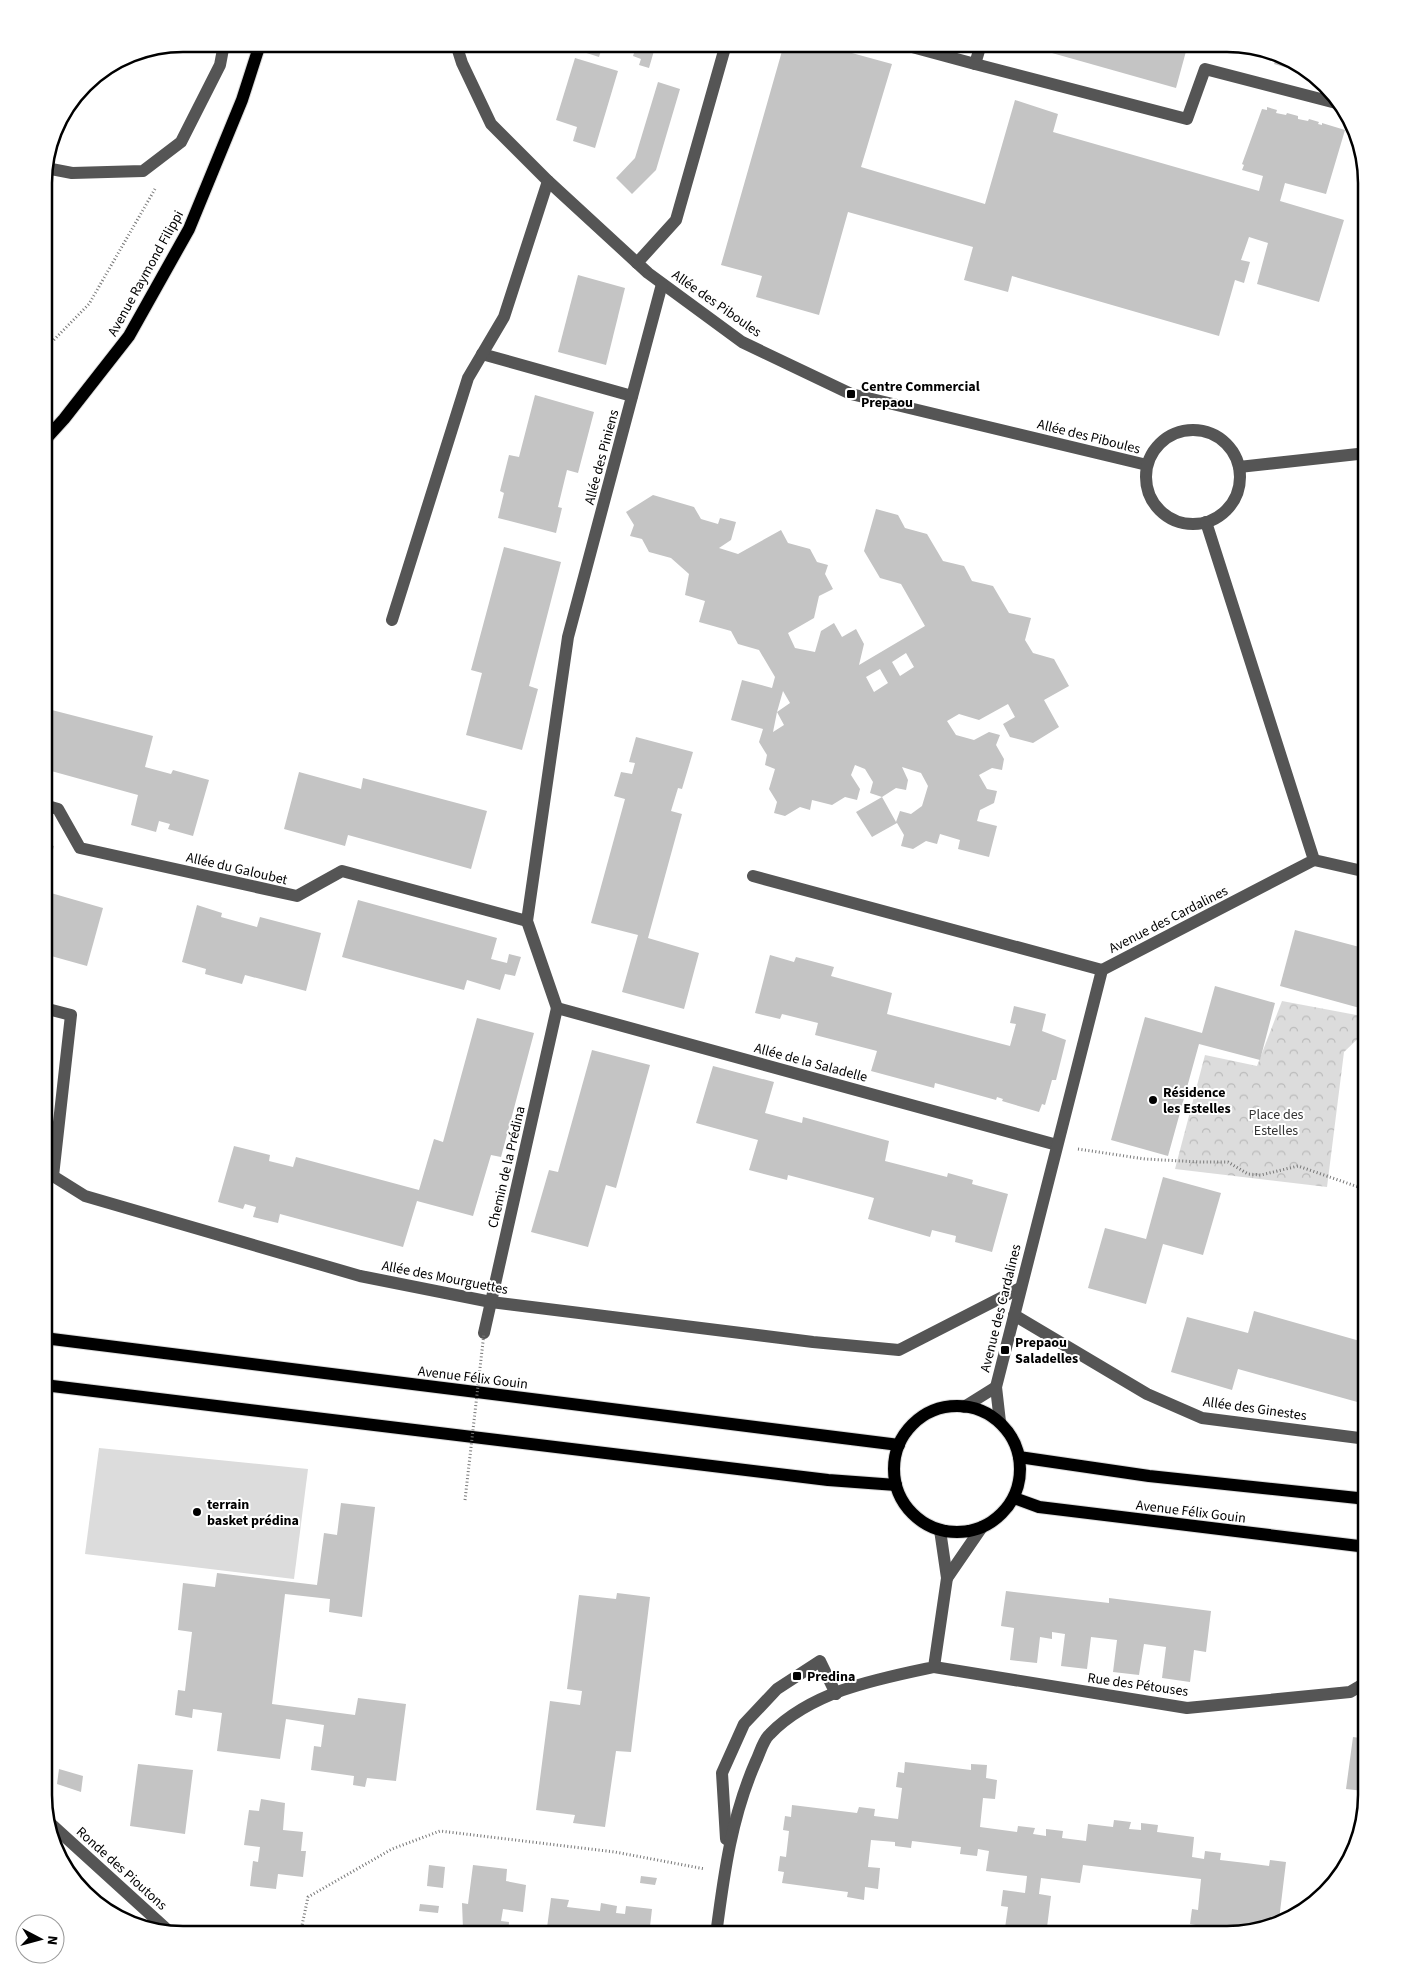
<svg xmlns="http://www.w3.org/2000/svg" width="1411" height="1979" viewBox="0 0 1411 1979" font-family="'Source Sans 3',sans-serif">
  <style>
    .park { fill: url(#park-crowns) }
    .pitch { fill: #dcdcdc }
    .building { fill: #c4c4c4; fill-rule: evenodd }
    .lines { fill: none; stroke-linecap: round; stroke-linejoin: round }
    .major-casing { stroke: #dbdbdb; stroke-width: 14 }
    .path { stroke: #777; stroke-width: 3; stroke-dasharray: 1 2.5; stroke-linecap: butt }
    .minor { stroke: #555; stroke-width: 12 }
    .major { stroke: #000; stroke-width: 12 }
    .path-bridge { stroke: #777; stroke-width: 3; stroke-dasharray: 1 2.5; stroke-linecap: butt }
    .poi-dot { fill: #000; stroke: #fff; stroke-width: 2 }
    .labels { text-anchor: middle; stroke-width: 4; stroke-linejoin: round; paint-order: stroke }
    .street-label { font-size: 14px; fill: #000; stroke: #fff }
    .poi-label { font-size: 14px; font-weight: bold; fill: #000; stroke: #fff; text-anchor: start }
    .park-label { font-size: 14px; fill: #333; stroke: #fff }
    .rim { fill: none; stroke: #000; stroke-width: 2.5 }
  </style>
  <defs>
    <pattern id="park-crowns" width="20" height="18" patternUnits="userSpaceOnUse" patternTransform="scale(1.25)"><rect width="20" height="18" fill="#dcdcdc"/><path d="M2 6a3 3 0 1 1 6 0M12 15a3 3 0 1 1 6 0" fill="none" stroke="#bbb"/></pattern>
  </defs>
  <rect width="100%" height="100%" fill="#fff"/>
  <path class="park" d="M1282,1001l85,16v13l-23,22 -17,135 -152,-18 30,-114 52,11z"/>
  <path class="pitch" d="M99,1448l209,21 -14,110 -209,-25z"/>
  <g class="building">
    <path d="M579,44h24l-4,13 -22,-7z"/>
    <path d="M637,44h19l-7,24 -10,-3 2,-6 -8,-3z"/>
    <path d="M662,44h28l-2,8z"/>
    <path d="M784,44h35l73,20 -31,103 124,37 30,-104 43,14 -5,18 206,59 4,-15 -21,-6 2,-5 -2,-1 20,-55 5,1v-3l10,3 -1,3 10,2 1,-2 11,3v3l10,2 1,-2 10,3 -1,2 4,1v-2l23,7 -19,64 -41,-11 -5,18 64,19 -25,82 -62,-18 11,-41 -19,-6 -8,23 9,2 -6,21 -9,-3 -16,56 -207,-60 -4,16 -44,-12 9,-33 -125,-35 -29,103 -63,-18 6,-21 -41,-11z"/>
    <path d="M1055,44h133l-12,44 -124,-35z"/>
    <path d="M1277,56l21,7 11,11 -35,-10z"/>
    <path d="M575,58l43,13 -23,77 -22,-7 4,-14 -21,-7z"/>
    <path d="M658,82l22,7 -24,81 -24,24 -16,-16 19,-20z"/>
    <path d="M578,275l47,13 -19,77 -48,-13z"/>
    <path d="M535,395l59,17 -16,61 -11,-3 -9,37 4,1 -6,25 -58,-15 6,-25 -4,-2 9,-36 10,2z"/>
    <path d="M653,495l41,12 7,12 17,5 2,-6 16,4 -5,18 -12,8 19,6 43,-24 7,13 22,6 7,13 11,3 -3,9 8,15 -14,7 -5,22 -26,15 7,15 20,4 6,-21 13,-8 8,14 14,-8 8,15 -5,21 66,-39 -24,-42 -21,-6 -16,-27 12,-42 22,6 7,13 22,6 16,27 21,5 8,15 21,5 16,27 22,5 -6,22 8,13 21,6 15,27 -25,14 15,27 -26,16 -23,-6 -7,-13 12,-7 -7,-13 -29,16 -20,-6 -12,7 9,14 18,5 15,-8 11,3 -4,10 8,14 -2,11 -10,-2 -13,7 8,14 10,2 -3,12 -14,7 -3,11 20,5 -8,31 -31,-8 2,-9 -20,-6 -3,10 -11,-3 -13,8 -12,-3 3,-11 -7,-12 -25,14 -16,-25 26,-15 14,25 4,-11 11,3 11,-8 6,-20 -7,-13 -19,-6 6,13 -2,10 -10,-2 -14,9 -12,-4 3,-11 -8,-13 -10,-4 -4,10 9,14 -3,11 -12,-3 -13,8 -20,-5 -2,10 -10,-3 -15,9 -11,-3 3,-11 -8,-13 6,-20 -10,-4 2,-10 -8,-13 4,-13 -32,-9 11,-40 30,8 3,-11 -16,-27 -21,-6 -7,-13 -32,-9 6,-21 -20,-6 4,-21 -18,-16 -22,-6 -7,-13 -12,-3 4,-11 -8,-13zM906,653l8,14 -14,9 -8,-14zM880,669l8,14 -14,9 -8,-15zM783,691l7,12 -13,9 7,13 -11,7 4,-20z"/>
    <path d="M504,547l57,15 -32,124 9,3 -16,61 -56,-15 16,-62 -11,-3z"/>
    <path d="M44,708l109,28 -8,31 26,7 2,-4 36,10 -16,56 -25,-7 2,-5 -11,-3 -3,11 -25,-7 7,-30 -94,-26z"/>
    <path d="M636,737l57,15 -11,37 -4,-1 -7,23 11,3 -34,124 51,15 -15,56 -62,-17 16,-57 -47,-12 34,-124 -11,-3 7,-24 11,2 3,-11 -6,-1z"/>
    <path d="M299,772l62,17 2,-11 124,33 -16,58 -123,-34 -3,11 -61,-17z"/>
    <path d="M44,843l10,3 -9,34h-1z"/>
    <path d="M44,891l59,17 -16,58 -43,-12z"/>
    <path d="M358,900l139,38 -6,21 16,4 2,-9 12,3 -6,19 -10,-2 -5,16 -33,-10 -3,10 -122,-33z"/>
    <path d="M197,905l25,8 -1,4 36,10 3,-10 61,16 -15,58 -61,-16 -3,9 -37,-10 1,-5 -24,-7z"/>
    <path d="M1295,930l72,19v61l-87,-24z"/>
    <path d="M770,955l24,7 2,-5 38,10 -3,9 61,17 -5,21 123,32 6,-22 -6,-1 4,-17 32,8 -4,17 24,9 -10,40h-4l-7,25 -3,-1 -3,8 -37,-11 1,-2 -6,-2 -1,3 -61,-17 -1,5 -63,-17 6,-20 -62,-16 3,-12 -36,-9 -2,5 -25,-6z"/>
    <path d="M1215,986l60,17 -15,57 -61,-16 -31,112 -57,-16 34,-123 57,16z"/>
    <path d="M477,1018l57,15 -33,124 -10,-2 -18,61 -56,-15 -14,46 -123,-33 -2,9 -25,-6 3,-10 -11,-3 -2,5 -25,-7 16,-56 36,9 -1,6 24,6 3,-10 123,33 15,-51 9,3z"/>
    <path d="M592,1050l58,15 -34,123 -10,-3 -18,62 -57,-15 18,-62 9,2z"/>
    <path d="M713,1066l61,16 -9,31 37,10 1,-6 86,24 -4,20 62,16 1,-4 25,7 -1,4 36,10 -16,58 -37,-10 1,-6 -24,-6 -2,7 -62,-18 6,-21 -86,-23 -1,5 -38,-10 9,-30 -62,-17z"/>
    <path d="M1367,1110v32l-8,-2z"/>
    <path d="M1163,1177l58,16 -18,62 -40,-11 -17,60 -58,-16 17,-60 41,11z"/>
    <path d="M1254,1311l113,32v38l-6,22 -123,-34 -6,21 -61,-18 16,-55 61,16z"/>
    <path d="M341,1503l34,4 -13,110 -33,-5 1,-13 -45,-5 -13,110 83,11 3,-17 48,6 -10,77 -29,-3 -2,9 -12,-2 1,-9 -43,-6 3,-24 7,1 3,-22 -38,-6 -6,40 -63,-8 5,-38 -29,-4 -1,9 -17,-3 3,-25 7,1 7,-59 -14,-2 5,-47 32,4 2,-14 100,12 7,-52 13,2z"/>
    <path d="M1006,1591l103,12v-5l102,13 -5,41 -12,-2 -4,32 -28,-4 4,-31 -22,-3 -5,31 -26,-3 4,-32 -26,-3 -4,32 -26,-3 4,-32 -13,-2v7l-12,-2 -3,26 -27,-3 4,-32 -13,-2z"/>
    <path d="M617,1593l33,4 -19,155 -15,-1 -11,76 -32,-4 2,-8 -39,-5 14,-109 30,4 2,-14 -15,-2 12,-94 37,4z"/>
    <path d="M1353,1737l14,2v57l-2,8h-2l1,-13 -18,-2z"/>
    <path d="M905,1762l66,8v-6l16,1 -1,13 11,2 -2,19 -12,-1 -3,29 37,5 1,-6 17,2 -2,6 13,2v-7l17,2 -1,7 24,3 2,-17 25,3 1,-7 17,2 -2,7 12,1v-7l17,2 -1,7 37,5 -2,20 12,2 1,-8 16,2 -1,7 26,3 23,3 1,-6 16,2 -7,58h4l-55,15h-34l2,-10 -6,-1 2,-15 6,1 3,-31 -118,-14 -3,18 -39,-5 -2,16 12,2 -5,39h-42l4,-28 -7,-1 2,-16 22,3 2,-17 -41,-5 3,-20 -11,-2 -1,7 -17,-2 1,-7 -49,-6 -1,7 -16,-2v-4l-24,-2 -3,27 12,1 -2,21 -13,-2 -1,13 -17,-3 1,-5 -66,-9 2,-11 -6,-1 2,-15 6,1 3,-26 -6,-1 2,-14 6,1 1,-12 65,8 2,-6 16,2 -1,7 24,3 4,-31 -6,-1 2,-15 6,1z"/>
    <path d="M138,1764l55,6 -8,64 -55,-8z"/>
    <path d="M59,1769l24,7 -2,16 -24,-8z"/>
    <path d="M261,1799l24,4 -2,27 20,2 -2,19h5l-3,26 -25,-3 -2,15 -26,-3 3,-25 5,1 2,-15 -16,-2 5,-35 10,1z"/>
    <path d="M429,1865l16,2 -2,21 -16,-2z"/>
    <path d="M473,1865l34,4 -1,12 20,4 -3,27 -20,-3 -2,12 8,1 -1,13h-36l1,-5 -10,-1 -1,-26 6,1z"/>
    <path d="M641,1876l16,2 -2,7 -15,-2z"/>
    <path d="M551,1898l18,2 -2,7 33,4 1,-8 16,3 -1,7 9,1 1,-8 26,3 -3,26h-103z"/>
    <path d="M420,1904l19,2 -1,7 -19,-2z"/>
  </g>
  <g class="lines">
    <g class="major-casing">
      <g id="major">
        <path d="M44,441l20,-22 65,-83 60,-107 53,-129 18,-56"/>
        <path d="M44,1338l855,107"/>
        <path d="M44,1385l784,95 68,5"/>
        <circle cx="957" cy="1469" r="63"/>
        <path d="M1019,1457l130,19 218,23"/>
        <path d="M1014,1498l25,9 328,40"/>
      </g>
    </g>
    <g class="path">
      <path d="M44,350l45,-46 66,-115"/>
      <path d="M1078,1149l67,10 55,3h28l20,12 13,1 37,-9 69,24"/>
      <path d="M300,1935l8,-38 84,-48 48,-18 175,21 90,17"/>
    </g>
    <g class="minor">
      <path d="M456,44l6,19 29,61 57,57 100,92 94,69 109,52 296,71"/>
      <path d="M901,44l74,20 6,-20"/>
      <path d="M975,64l212,55 18,-50 135,35"/>
      <path d="M46,168l26,5 71,-2 38,-29 39,-77 4,-21"/>
      <path d="M637,263l39,-43 50,-176"/>
      <path d="M482,354l150,42"/>
      <circle cx="1193" cy="477" r="47"/>
      <path d="M1239,467l128,-14"/>
      <path d="M392,620l76,-242 36,-61 44,-136"/>
      <path d="M44,805l14,4 22,39 217,48 45,-25 185,50"/>
      <path d="M1314,860l53,12"/>
      <path d="M753,876l349,94"/>
      <path d="M44,1008l27,7 -18,161 32,20 275,80 131,26 322,40 86,8 121,-62"/>
      <path d="M557,1008l-30,-87 41,-284 94,-353"/>
      <path d="M557,1008l500,137"/>
      <path d="M1014,1315l133,79 55,24 165,21"/>
      <path d="M484,1333l73,-325"/>
      <path d="M964,1407l32,-20"/>
      <path d="M1000,1422l-4,-35 106,-417 212,-110 -108,-338"/>
      <path d="M947,1578l35,-51"/>
      <path d="M934,1667l253,41 163,-16 17,-10"/>
      <path d="M51,1824l122,111"/>
      <path d="M726,1839l-4,-66 22,-49 33,-35 43,-28 16,33"/>
      <path d="M716,1935c8,-61 15,-117 40,-174 4,-8 7,-21 14,-27 42,-43 107,-55 164,-67l13,-89 -7,-48"/>
    </g>
    <use href="#major" class="major"/>
    <path class="path-bridge" d="M465,1500l19,-167"/>
  </g>
  <g class="poi-dot">
    <rect x="846" y="389" width="10" height="10" rx="2.5"/>
    <circle cx="1153" cy="1100" r="5"/>
    <rect x="1000" y="1345" width="10" height="10" rx="2.5"/>
    <circle cx="197" cy="1512" r="5"/>
    <rect x="792" y="1671" width="10" height="10" rx="2.5"/>
  </g>
  <g class="labels">
    <g class="street-label">
      <text transform="translate(145 273) rotate(-61)" y="5">Avenue Raymond Filippi</text>
      <text transform="translate(717 303) rotate(35)" y="5">Allée des Piboules</text>
      <text transform="translate(1089 436) rotate(14)" y="5">Allée des Piboules</text>
      <text transform="translate(601 457) rotate(-75)" y="5">Allée des Piniens</text>
      <text transform="translate(237 868) rotate(13)" y="5">Allée du Galoubet</text>
      <text transform="translate(1168 919) rotate(-27)" y="5">Avenue des Cardalines</text>
      <text transform="translate(811 1062) rotate(15)" y="5">Allée de la Saladelle</text>
      <text transform="translate(506 1167) rotate(-77)" y="5">Chemin de la Prédina</text>
      <text transform="translate(445 1277) rotate(11)" y="5">Allée des Mourguettes</text>
      <text transform="translate(1000 1308) rotate(-76)" y="5">Avenue des Cardalines</text>
      <text transform="translate(473 1377) rotate(7)" y="5">Avenue Félix Gouin</text>
      <text transform="translate(1255 1408) rotate(8)" y="5">Allée des Ginestes</text>
      <text transform="translate(1191 1511) rotate(7)" y="5">Avenue Félix Gouin</text>
      <text transform="translate(1138 1684) rotate(8)" y="5">Rue des Pétouses</text>
      <text transform="translate(122 1868) rotate(42)" y="5">Ronde des Pioutons</text>
    </g>
    <g class="poi-label">
      <text x="861" y="391">Centre Commercial<tspan x="861" dy="16">Prepaou</tspan></text>
      <text x="1163" y="1097">Résidence<tspan x="1163" dy="16">les Estelles</tspan></text>
      <text x="1015" y="1347">Prepaou<tspan x="1015" dy="16">Saladelles</tspan></text>
      <text x="207" y="1509">terrain<tspan x="207" dy="16">basket prédina</tspan></text>
      <text x="807" y="1681">Predina</text>
    </g>
    <g class="park-label">
      <text x="1276" y="1119">Place des<tspan x="1276" dy="16">Estelles</tspan></text>
    </g>
  </g>
  <path d="M0 0H1411V1979H0ZM183 52H1227A131 131 0 0 1 1358 183V1795A131 131 0 0 1 1227 1926H183A131 131 0 0 1 52 1795V183A131 131 0 0 1 183 52Z" fill="#fff" fill-rule="evenodd"/>
  <path class="rim" d="M183 52H1227A131 131 0 0 1 1358 183V1795A131 131 0 0 1 1227 1926H183A131 131 0 0 1 52 1795V183A131 131 0 0 1 183 52Z"/>
  <g transform="translate(40 1939) rotate(96)"><circle r="24" fill="#ffffff" stroke="#999999"/>
  <path d="M0-4L9 19L0 12L-9 19Z" fill="#000000"/>
  <text y="-8" font-size="14" font-weight="bold" text-anchor="middle" fill="#000000">N</text>
  </g>
</svg>
